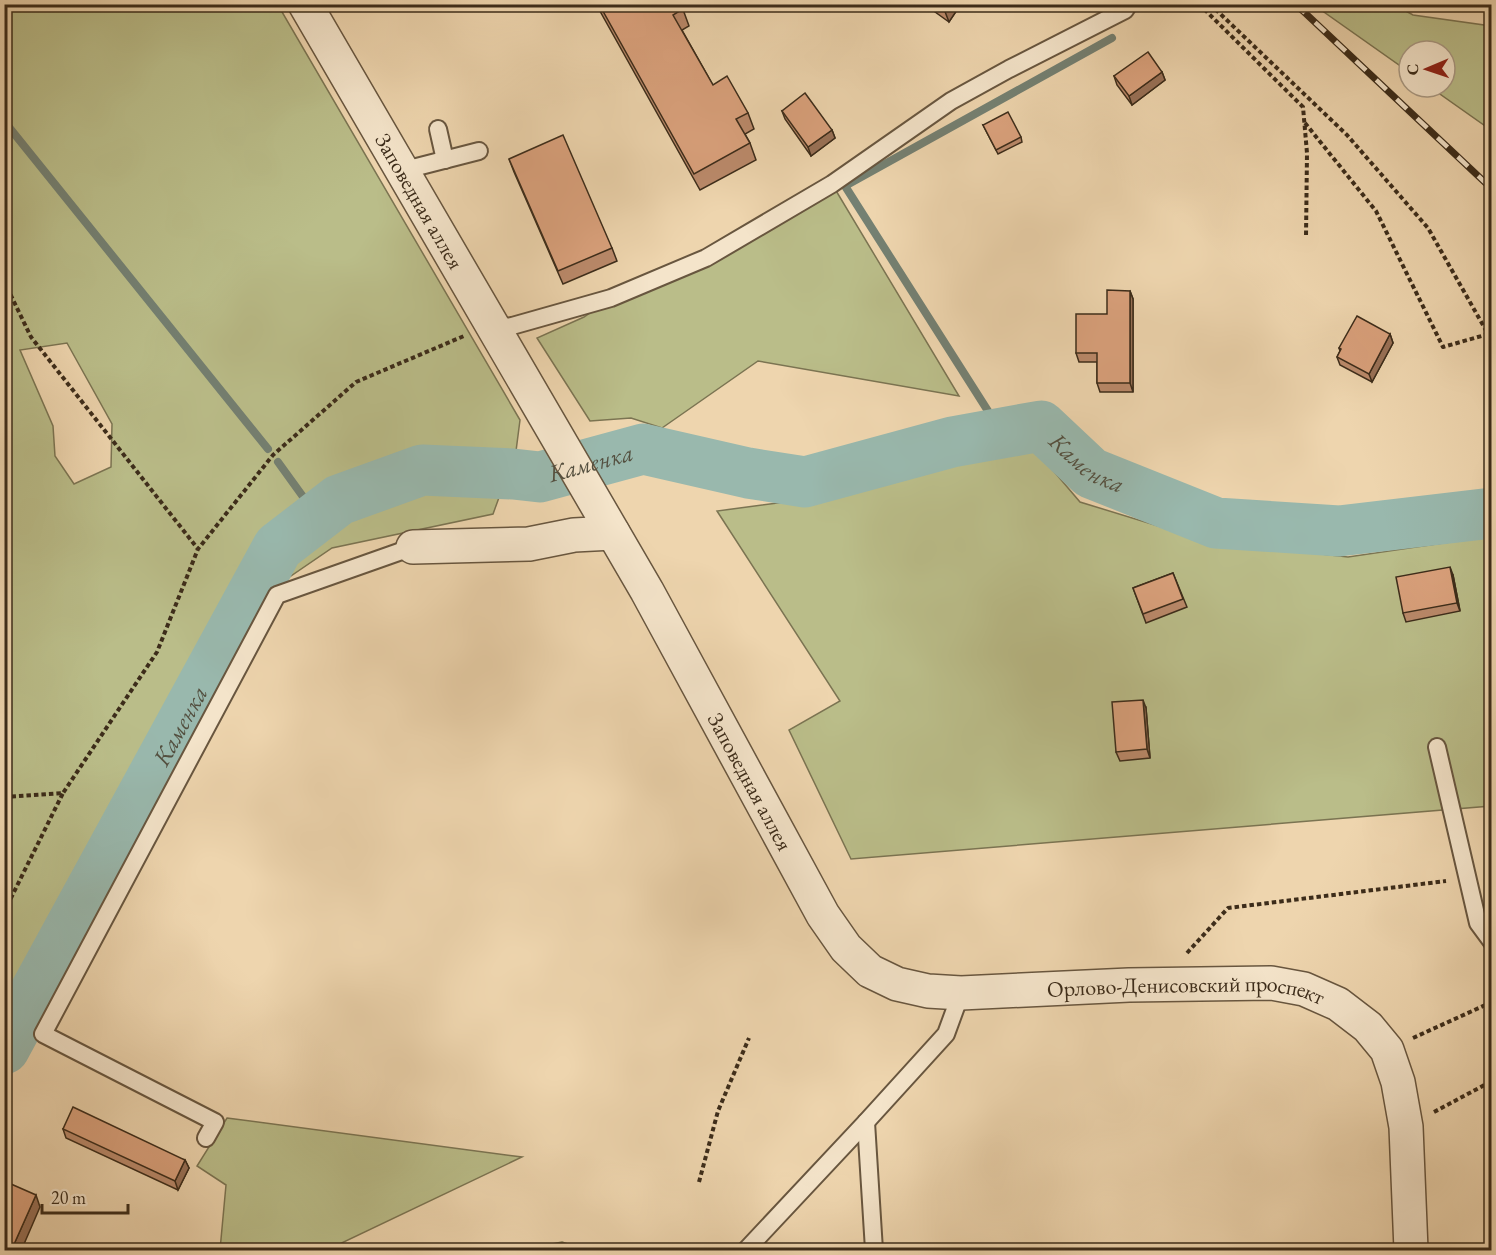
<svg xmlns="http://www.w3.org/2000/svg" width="1496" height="1255" viewBox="0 0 1496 1255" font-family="'EB Garamond',serif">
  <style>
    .green { fill: #babd89; stroke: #7b7452; stroke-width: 1.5; fill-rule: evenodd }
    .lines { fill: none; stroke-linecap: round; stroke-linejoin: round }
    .stream { stroke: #748072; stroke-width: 8 }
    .river { stroke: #99b8ad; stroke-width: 51 }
    .service-casing { stroke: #68563f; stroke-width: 20 }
    .minor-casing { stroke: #68563f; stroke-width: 36 }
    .tertiary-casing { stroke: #68563f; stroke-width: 36 }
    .path { stroke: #3c2c1a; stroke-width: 4; stroke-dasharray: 4.5 3; stroke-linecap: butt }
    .service { stroke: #f4e4ca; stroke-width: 16 }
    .minor { stroke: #f4e4ca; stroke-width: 33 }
    .tertiary { stroke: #f4e4ca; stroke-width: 33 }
    .rail-casing { stroke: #3c2c1a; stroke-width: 7 }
    .rail { stroke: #f4e4ca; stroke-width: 4.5; stroke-dasharray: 14; stroke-linecap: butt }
    .wall { fill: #bb8a6b; stroke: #3c2c1a; stroke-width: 1.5 }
    .shaded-wall { fill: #997157; stroke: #3c2c1a; stroke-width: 1.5 }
    .building { fill: #daa17c; stroke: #3c2c1a; stroke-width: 1.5 }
    .labels { text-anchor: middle; stroke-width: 4.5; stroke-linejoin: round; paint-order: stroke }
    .street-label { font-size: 22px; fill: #3c2c1a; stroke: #f4e4ca }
    .water-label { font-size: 24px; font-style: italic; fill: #534f3f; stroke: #f4e4ca }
  </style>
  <rect width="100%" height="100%" fill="#eed5ae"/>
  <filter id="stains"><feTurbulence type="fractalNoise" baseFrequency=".00333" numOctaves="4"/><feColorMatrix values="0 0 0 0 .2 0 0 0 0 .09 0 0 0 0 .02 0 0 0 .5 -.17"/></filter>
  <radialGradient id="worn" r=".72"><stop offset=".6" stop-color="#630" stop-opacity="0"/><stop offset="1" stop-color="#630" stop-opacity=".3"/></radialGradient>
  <g class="green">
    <path d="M5,5h273l242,415 -4,31 -23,63 -161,34 -60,41 -267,474zM67,343l45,81 -1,43 -37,17 -19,-28 -2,-30 -33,-76z"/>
    <path d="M1314,5h81l18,10 78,11v104l-61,-43h15v-36h-36v21z"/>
    <path d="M832,184l127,212 -201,-35 -96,67 -31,-10 -41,3 -53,-83 47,-21 27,-19z"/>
    <path d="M1034,448l46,54 127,39 141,16 143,-21v270l-640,53 -62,-129 51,-29 -123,-190 84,-11 160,-42z"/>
    <path d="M227,1118l295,39 -195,93h-107l6,-65 -29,-19z"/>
    <path d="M562,1242l22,8h-63z"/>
  </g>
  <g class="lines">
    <g class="stream">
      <path d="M4,121l264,328"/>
      <path d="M1002,433l-157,-247 267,-148"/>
      <path d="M278,462l39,54"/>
    </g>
    <path class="river" id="s1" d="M4,1049l274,-502 61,-47 83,-30 91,4 27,3 103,-28 105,24 57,9 147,-40 89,-16 50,47 125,50 123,8 153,-18"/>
    <g class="service-casing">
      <g id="service">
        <path d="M438,129l7,31"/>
        <path d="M401,171l78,-20"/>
        <path d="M494,328l18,-2 99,-28 95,-40 126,-74 119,-83 58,-32 116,-59 4,-6"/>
        <path d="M1437,747l41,176 14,19"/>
        <path d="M866,1122l8,128"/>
        <path d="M206,1138l9,-16 -172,-88 234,-439 136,-48"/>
        <path d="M746,1250l120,-128 80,-88 15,-41"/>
      </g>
    </g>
    <g class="minor-casing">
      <path id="minor" d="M413,547l116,-3 45,-9 39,-2"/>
    </g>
    <g class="tertiary-casing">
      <g id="tertiary">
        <path id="s2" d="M305,4l342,587 176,324 23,33 24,23 27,13 31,7 33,2 168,-8 142,-2 33,6 34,15 30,23 19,23 11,32 8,45 5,123"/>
      </g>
    </g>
    <g class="path">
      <path d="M1199,4l104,103 4,46 -1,84"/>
      <path d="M1210,4l137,131 81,93 64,113"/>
      <path d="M1305,123l71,88 67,136 49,-14"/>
      <path d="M4,281l27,56 167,212"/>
      <path d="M4,797l59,-4 94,-141 41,-103 75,-94 83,-73 108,-46"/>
      <path d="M4,912l59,-119"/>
      <path d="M1187,953l41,-45 218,-27"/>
      <path d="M1413,1038l79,-36"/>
      <path d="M1434,1112l58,-31"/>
      <path d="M699,1182l19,-71 31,-73"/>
    </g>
    <use href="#service" class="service"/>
    <use href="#minor" class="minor"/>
    <use href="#tertiary" class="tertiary"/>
    <g class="rail-casing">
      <path id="rail" d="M1294,4l9,7 189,178"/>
    </g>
    <use href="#rail" class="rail"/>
  </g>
  <g class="wall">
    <path d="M596,4h85l8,22 -7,4 31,55 35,28 6,16 -9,5 5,9 6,17 -56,30z"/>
    <path d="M924,4h37l-12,18z"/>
    <path d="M1162,72l3,8 -33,25 -15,-20 -3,-9z"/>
    <path d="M782,111l50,19 3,8 -24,18 -26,-37z"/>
    <path d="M983,125l38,12 1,5 -24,12z"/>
    <path d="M509,159l103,89 5,13 -54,23 -49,-112z"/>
    <path d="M1130,291l3,8v93h-33l-3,-9v-21h-18l-3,-9 31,-39z"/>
    <path d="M1390,334l3,9 -21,39 -32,-17 -3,-8 3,-6 -1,-3z"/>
    <path d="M1173,573l14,34 -41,16 -13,-35z"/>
    <path d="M1453,575l7,36 -54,11 -3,-9z"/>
    <path d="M1146,708l4,50 -30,3 -4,-9z"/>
    <path d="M63,1129l122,31 4,8 -11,22 -112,-52z"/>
  </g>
  <g class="shaded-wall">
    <path d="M947,4h14l-12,18 -5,-13z"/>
    <path d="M1162,72l3,8 -33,25 -3,-9z"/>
    <path d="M832,130l3,8 -24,18 -3,-9z"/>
    <path d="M1130,291l3,8v93l-3,-9z"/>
    <path d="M1390,334l3,9 -21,39 -3,-8z"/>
    <path d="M1450,567l3,8 7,36 -3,-8z"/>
    <path d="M1143,700l3,8 4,50 -3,-9z"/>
    <path d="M185,1160l4,8 -11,22 -3,-9z"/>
    <path d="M36,1195l4,12 -19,44h-10z"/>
  </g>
  <g class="building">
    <path d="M599,4h82l2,5 -10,6 40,70 14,-9 21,37 -12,6 14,24 -56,31z"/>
    <path d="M938,4h9l-3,5z"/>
    <path d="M1148,52l14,20 -33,24 -15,-20z"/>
    <path d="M805,93l27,37 -24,17 -26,-36z"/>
    <path d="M1008,112l13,25 -25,13 -13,-25z"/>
    <path d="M563,135l49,113 -54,23 -49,-112z"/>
    <path d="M1107,290l23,1v92h-33v-30h-21v-39h31z"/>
    <path d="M1357,316l33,18 -21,40 -32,-17 4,-8 -2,-1z"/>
    <path d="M1450,567l7,36 -54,10 -7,-36z"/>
    <path d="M1173,573l10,26 -40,15 -10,-26z"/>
    <path d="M1143,700l4,49 -31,3 -4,-50z"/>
    <path d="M73,1107l112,53 -10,21 -112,-52z"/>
    <path d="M11,1184l25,11 -25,56h-7v-52z"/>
  </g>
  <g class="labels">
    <g class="street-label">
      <text dy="8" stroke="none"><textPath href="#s2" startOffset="228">Заповедная аллея</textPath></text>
      <text dy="8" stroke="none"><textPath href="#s2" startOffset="896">Заповедная аллея</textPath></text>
      <text dy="8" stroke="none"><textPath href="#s2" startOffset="1442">Орлово-Денисовский проспект</textPath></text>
    </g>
    <g class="water-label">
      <text dy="8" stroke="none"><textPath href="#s1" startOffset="1430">Каменка</textPath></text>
      <text dy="8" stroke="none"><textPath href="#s1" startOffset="908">Каменка</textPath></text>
      <text dy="8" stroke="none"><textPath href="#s1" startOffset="368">Каменка</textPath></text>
    </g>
  </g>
  <rect width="1496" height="1255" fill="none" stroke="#eed5ae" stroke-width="24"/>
  <rect x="6" y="6" width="1484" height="1243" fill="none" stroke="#3c2c1a" stroke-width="3"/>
  <rect x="12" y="12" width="1472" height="1231" fill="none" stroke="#3c2c1a" stroke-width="1.5"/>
  <g transform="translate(1427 69) rotate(268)"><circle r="28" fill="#f4e4ca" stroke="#aa9a84" stroke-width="1.5"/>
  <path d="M0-4.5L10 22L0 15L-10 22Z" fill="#8f2418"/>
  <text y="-9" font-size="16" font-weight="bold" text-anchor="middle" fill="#3c2c1a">С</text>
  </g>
  <path d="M42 1204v9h86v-9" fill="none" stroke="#3c2c1a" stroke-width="3"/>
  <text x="51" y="1204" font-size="18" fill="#3c2c1a" stroke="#f4e4ca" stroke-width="4.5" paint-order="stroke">20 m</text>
  <rect width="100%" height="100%" filter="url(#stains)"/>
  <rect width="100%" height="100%" fill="url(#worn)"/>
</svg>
